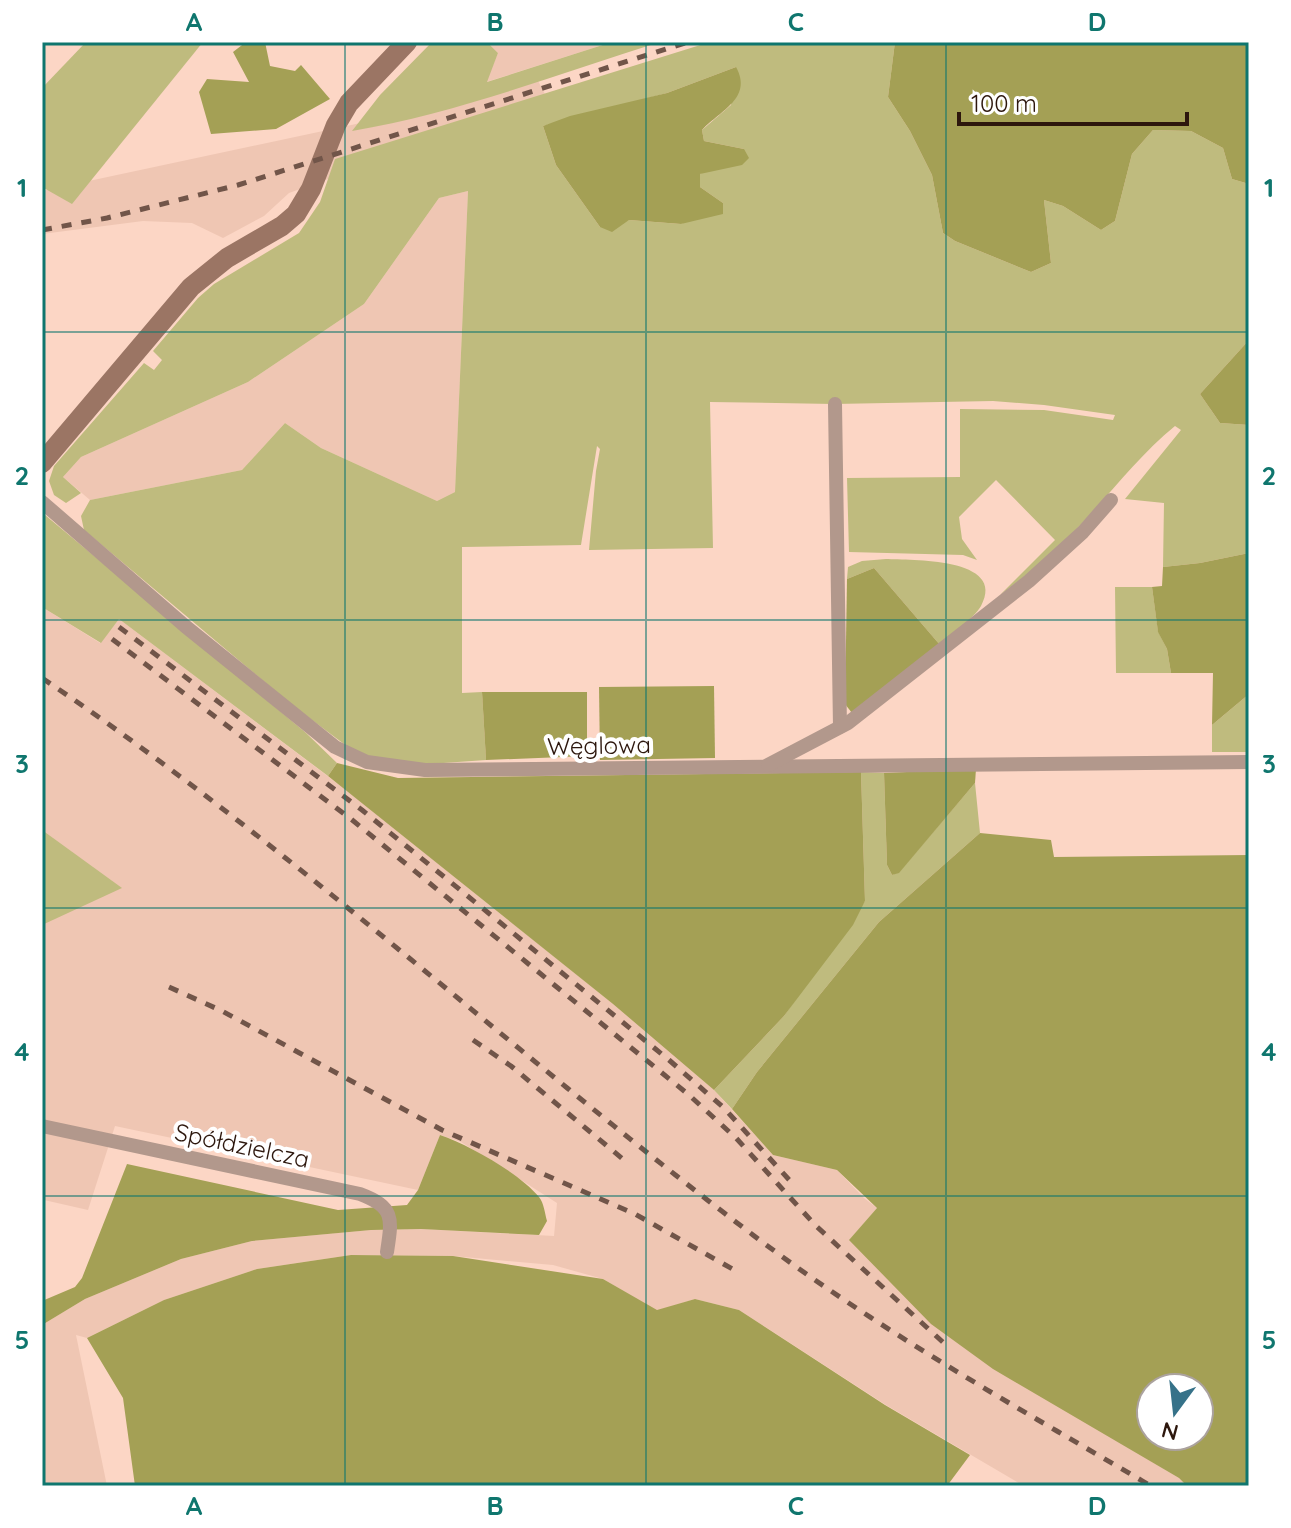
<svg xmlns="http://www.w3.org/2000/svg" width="1291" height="1528" viewBox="0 0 1291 1528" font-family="Quicksand,sans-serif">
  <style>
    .built { fill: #efc6b3 }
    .green { fill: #bfbb7e; fill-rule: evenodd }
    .forest { fill: #a4a055; fill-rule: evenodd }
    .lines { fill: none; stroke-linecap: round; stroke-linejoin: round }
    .street { stroke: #b2988c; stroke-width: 14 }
    .secondary { stroke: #9b7564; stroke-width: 20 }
    .rail { stroke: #715549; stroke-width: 5; stroke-dasharray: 10 10; stroke-linecap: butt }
    .grid { fill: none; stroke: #0f766e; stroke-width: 2; stroke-opacity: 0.55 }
    .labels { text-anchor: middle; stroke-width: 8; stroke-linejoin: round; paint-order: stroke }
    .street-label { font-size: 24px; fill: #2d170d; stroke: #fff }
    .neatline { fill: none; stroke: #0f766e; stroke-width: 3 }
    .grid-label { font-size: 26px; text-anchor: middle; font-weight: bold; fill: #0f766e }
  </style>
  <rect width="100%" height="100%" fill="#fcd6c5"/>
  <g class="built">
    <path d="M487,42h125l-126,40 12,-29z"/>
    <path d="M535,75l13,25 -259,93 -25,23 -41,22 -31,-15 -49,-2 -101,13v-43l370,-79z"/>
    <path d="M468,191l-13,301 -18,9 -116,-53 -36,-25 -43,47 -152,30 -27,-23 18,-20 167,-75 116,-78 75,-106z"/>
    <path d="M42,607l58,36 19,-24 227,171 267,214 101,86 59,65 64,15 27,28 13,10 -27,31 146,125 76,50 107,64 8,8h-163l-138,-81 -147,-95 -44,-11 -38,12 -54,-32 -50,-14 -100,-9 -102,-1 -94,14 -93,31 -77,38 -11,-3 31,151h-65v-161l43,-26 96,-40 71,-18 119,-11 50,-1 133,7 3,-33 -96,-61 -21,-7 -22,55 -303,-64 -27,84 -44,-10 -2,10z"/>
  </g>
  <g class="green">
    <path d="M86,42h117l-131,162 -30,-17v-99z"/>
    <path d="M432,42h55l11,11 -11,29 125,-40h48c-102,32 -202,71 -308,89l28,-36z"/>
    <path d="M710,42h185l-7,55 22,34 22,44 11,58 12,8 76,31 20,-9 -7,-63 19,6 38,24 14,-9 17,-67 21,-24 38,1 32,17 9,31 17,5v156l-49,54 20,29 29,2v128l-49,10 -37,4 1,-64 -39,-4 56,-69 -6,-4c-39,32 -68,72 -103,108 -22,23 -46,42 -72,61l55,-55 -59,-60 -37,37 3,22 15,21 -14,-5 -114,-3 -2,-74 113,-1v-68l84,1 69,10 2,-5 -71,-10 -51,-4 -159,3 -124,-2 3,146 -124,2 7,-79 4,-22 -3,-3 -16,99 -119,2v146l20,-1 4,68 -57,4 -46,-3 -31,-11 -60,-45 -208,-175 -3,-14 9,-16 152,-30 43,-47 36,25 116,53 18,-9 13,-301 -29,7 -75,106 -116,78 -167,75 -18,20 18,16 -15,10 -12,-8 -5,-14 5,-15 90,-103 10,7 8,-10 -9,-9 45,-53 16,-14 85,-51 21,-31 15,-43zM736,67l-5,38 -29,25 2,11 40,8 -44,25v13l23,16 -42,21 -52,-4 -29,7 -44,-62 -13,-39 124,-33z"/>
    <path d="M45,515l260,217 32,31 -9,13 -209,-157 -18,24 -59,-36v-89z"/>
    <path d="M886,559c23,1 122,-2 95,47 -7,12 -30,29 -41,39l-66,-77 -27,11 1,-12 14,-6z"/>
    <path d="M1115,587h37l6,44 9,18 4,24h-55z"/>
    <path d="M1249,694v58h-37v-27z"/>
    <path d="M861,772l23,1 3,92 5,10 7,-3 76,-89 5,50 -101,89 -122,150 -25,37 -18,-19 70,-74 81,-115z"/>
    <path d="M42,830l80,58 -80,37z"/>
  </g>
  <g class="forest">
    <path d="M246,42h19l5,24 25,5 6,-6 29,34 -54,30 -65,5 -12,-42 8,-13 42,3 -16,-30z"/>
    <path d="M895,42h354v142l-17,-5 -9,-31 -32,-17 -38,-1 -21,24 -17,67 -14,9 -38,-24 -19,-6 7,63 -20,9 -76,-31 -12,-8 -11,-58 -22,-44 -22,-34z"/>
    <path d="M736,67c17,31 -15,43 -34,63l2,11 40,8 5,9 -7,7 -42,9v13l23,16v11l-42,10 -52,-4 -17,12 -12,-5 -44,-62 -13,-39 27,-10 97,-23z"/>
    <path d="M1249,340v85l-29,-2 -20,-29z"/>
    <path d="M1249,553v141l-37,31 1,-52h-42l-4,-24 -9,-17 -6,-45 10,-1 1,-19 37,-4z"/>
    <path d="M874,568l66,77 -88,68 -7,-9 2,-125z"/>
    <path d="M714,686l1,72 -115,2 -1,-73z"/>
    <path d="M482,692h105v64l-101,4z"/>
    <path d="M337,763l61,15 463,-6 4,129 -12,24 -69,91 -70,74 -101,-86 -285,-228z"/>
    <path d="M976,769l-1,14 -76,90 -7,2 -5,-10 -3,-92z"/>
    <path d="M980,833l71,7 3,17 195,-2v631h-62l-8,-8 -186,-109 -62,-45 -82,-84 28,-32 -40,-38 -64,-15 -41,-46 25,-37 122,-150zM1151,1388h48v48h-48z"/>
    <path d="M440,1135c29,10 79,38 99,62 5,6 6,17 8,24l-8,14 -118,-6 -50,1 -119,11 -71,18 -96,40 -43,26v-24l33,-14 7,-9 45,-114 211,46 69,-5 11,-15z"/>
    <path d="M351,1255l102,1 150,23 54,31 38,-11 44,11 146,95 85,50 -23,31h-812l-12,-88 -36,-60 77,-38 93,-31z"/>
  </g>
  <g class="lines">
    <g class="street">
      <path d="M835,404l5,323"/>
      <path d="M42,502l143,124 150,121 32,15 58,8 824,-8"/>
      <path d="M768,765l80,-42 181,-142 54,-49 28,-32"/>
      <path d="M42,1126l318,68c35,13 32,25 27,58"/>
    </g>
    <path class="secondary" d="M42,463l149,-176 36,-29 55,-32 14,-12 15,-25 25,-64 13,-22 58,-61"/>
    <g class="rail">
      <path d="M42,230l65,-12 131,-33 450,-143"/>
      <path d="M119,627l243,183 307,250 55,48 68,75"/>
      <path d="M112,639l239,180 338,276 47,43 80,88 130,119"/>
      <path d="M42,678c254,171 478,382 723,566 122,91 255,165 386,242"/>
      <path d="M169,987l53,24 220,119 193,84 101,57"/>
      <path d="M473,1040l38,26 113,94"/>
    </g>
  </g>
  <path class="grid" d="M345,42v1444M646,42v1444M946,42v1444M42,332h1207M42,620h1207M42,908h1207M42,1196h1207"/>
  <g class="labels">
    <g class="street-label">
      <text transform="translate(599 746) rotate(-1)" y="8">Węglowa</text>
      <text transform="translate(242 1146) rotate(12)" y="8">Spółdzielcza</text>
    </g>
  </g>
  <rect width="1291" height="1528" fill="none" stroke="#ffffff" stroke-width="88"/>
  <g transform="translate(1175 1412) rotate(195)"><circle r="38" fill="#ffffff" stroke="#aba29e" stroke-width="2"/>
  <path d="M0-6L14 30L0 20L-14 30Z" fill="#367289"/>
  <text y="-12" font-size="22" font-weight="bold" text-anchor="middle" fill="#2d170d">N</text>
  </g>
  <path d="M959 112v12h228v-12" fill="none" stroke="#2d170d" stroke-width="4"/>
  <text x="971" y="112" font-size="24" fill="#2d170d" stroke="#ffffff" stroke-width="6" paint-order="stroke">100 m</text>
  <rect x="44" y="44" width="1203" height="1440" class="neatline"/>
  <g class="grid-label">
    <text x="194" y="31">A</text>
    <text x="495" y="31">B</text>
    <text x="796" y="31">C</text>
    <text x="1097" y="31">D</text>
    <text x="22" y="197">1</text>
    <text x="1269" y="197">1</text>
    <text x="22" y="485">2</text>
    <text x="1269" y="485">2</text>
    <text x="22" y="773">3</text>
    <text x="1269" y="773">3</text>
    <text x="22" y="1061">4</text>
    <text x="1269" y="1061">4</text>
    <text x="22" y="1349">5</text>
    <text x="1269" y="1349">5</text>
    <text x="194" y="1515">A</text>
    <text x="495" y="1515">B</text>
    <text x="796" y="1515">C</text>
    <text x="1097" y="1515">D</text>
  </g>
</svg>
